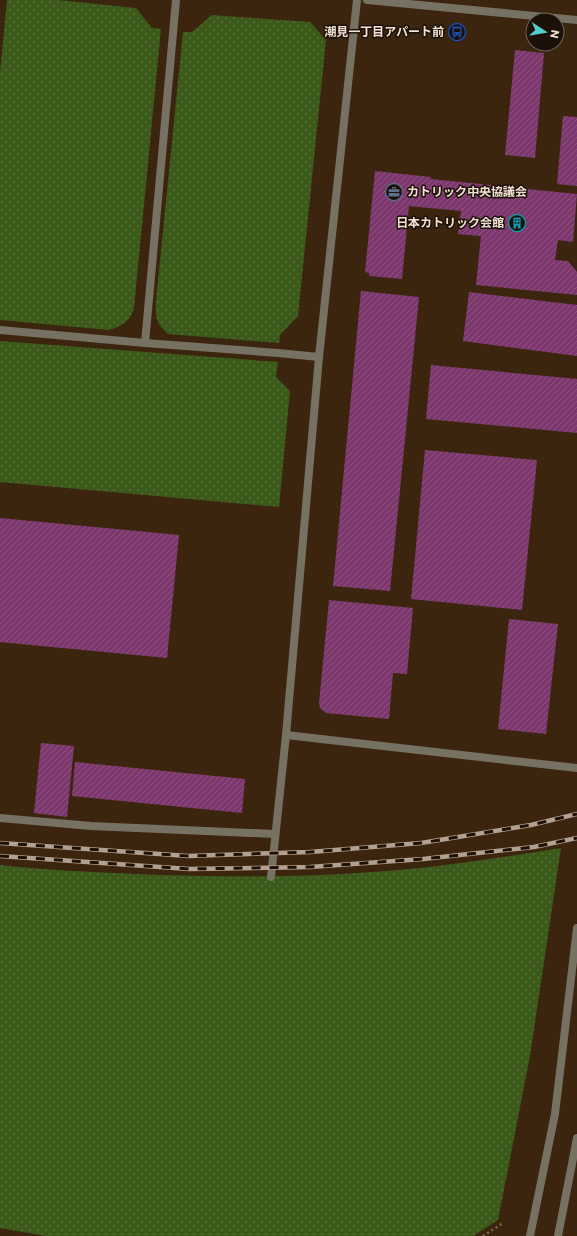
<svg xmlns="http://www.w3.org/2000/svg" width="577" height="1236" viewBox="0 0 577 1236" font-family="Commissioner,'Noto Sans JP',sans-serif">
  <style>
    .grass { fill: url(#grass-dots) }
    .building { fill: url(#building-hatch) }
    .lines { fill: none; stroke-linecap: round; stroke-linejoin: round }
    .path { stroke: #7e6955; stroke-width: 2.5; stroke-dasharray: 2 3; stroke-linecap: butt }
    .service { stroke: #767162; stroke-width: 8 }
    .minor { stroke: #767162; stroke-width: 8 }
    .tertiary { stroke: #767162; stroke-width: 8 }
    .rail-casing { stroke: #b3a08f; stroke-width: 4.5 }
    .rail { stroke: #1c1108; stroke-width: 3; stroke-dasharray: 9; stroke-linecap: butt }
    .labels { text-anchor: middle; stroke-width: 3; stroke-linejoin: round; paint-order: stroke }
    .poi-label { font-size: 12px; font-weight: bold; fill: #f1e1d3; stroke: #1c1108; text-anchor: end }
  </style>
  <defs>
    <pattern id="grass-dots" width="8" height="8" patternUnits="userSpaceOnUse"><rect width="8" height="8" fill="#3b5a19"/><path d="M2 2h.1M6 6h.1" fill="none" stroke="#58713a" stroke-width="1.8" stroke-linecap="round"/></pattern>
    <pattern id="building-hatch" width="6" height="6" patternUnits="userSpaceOnUse"><rect width="6" height="6" fill="#7c386d"/><path d="M-1 1l2-2M0 6l6-6M5 7l2-2" fill="none" stroke="#8f5481"/></pattern>
  </defs>
  <rect width="100%" height="100%" fill="#3c250e"/>
  <g class="grass">
    <path d="M7,0h51l78,8 16,20 9,1 -27,279c-4,14 -12,18 -25,22l-109,-10v-247z"/>
    <path d="M212,15l98,7 16,18 -28,276 -18,19 -1,8 -111,-9c-12,-11 -13,-17 -12,-33l27,-269h9z"/>
    <path d="M0,341l278,21 -2,15 14,14 -11,116 -279,-25z"/>
    <path d="M561,848l-31,208 -32,164 -25,16h-427l-46,-8v-363c45,5 90,7 136,9 79,3 158,4 236,-2 64,-4 127,-14 189,-24z"/>
  </g>
  <g class="building">
    <path d="M515,50l29,3 -9,105 -30,-3z"/>
    <path d="M563,116l14,1v69l-20,-2z"/>
    <path d="M375,171l56,6v2l146,15 -4,48 -15,-2 -3,20 13,1 9,11v23l-101,-10 5,-49 -23,-2 3,-23 -52,-5 -7,73 -33,-3v-3l-4,-1z"/>
    <path d="M361,291l58,6 -29,294 -57,-5z"/>
    <path d="M469,292l108,13v51l-114,-15z"/>
    <path d="M431,365l146,14v54l-151,-14z"/>
    <path d="M425,450l112,10 -15,150 -111,-11z"/>
    <path d="M0,518l179,17 -12,123 -167,-16z"/>
    <path d="M329,600l84,8 -6,66 -14,-1 -4,46 -63,-6 -6,-5 -1,-5z"/>
    <path d="M509,619l49,5 -12,110 -48,-5z"/>
    <path d="M41,743l33,3 -7,71 -33,-4z"/>
    <path d="M75,762l170,17 -3,34 -170,-17z"/>
  </g>
  <g class="lines">
    <path class="path" d="M483,1236l20,-13"/>
    <g class="service">
      <path d="M0,330l145,13 133,10 41,4"/>
      <path d="M145,343l31,-343"/>
    </g>
    <g class="minor">
      <path d="M0,818l91,8 184,8"/>
      <path d="M271,877l15,-142"/>
    </g>
    <g class="tertiary">
      <path d="M357,0l-38,357 -33,378 291,33"/>
      <path d="M367,0l210,20"/>
      <path d="M530,1236l25,-122 22,-186"/>
      <path d="M558,1236l19,-98"/>
    </g>
    <g class="rail-casing">
      <g id="rail">
        <path d="M0,843l188,13 122,-4 111,-9 110,-18 46,-11"/>
        <path d="M0,856l189,13 121,-2 113,-8 111,-12 43,-9"/>
      </g>
    </g>
    <use href="#rail" class="rail"/>
  </g>
  <defs>
    <g id="bus-ring" transform="scale(0.9)"><circle r="9.5" fill="#1c1108" stroke="#1a4fb4" stroke-width="1.5"/><path d="M-5-6H5V4H4V6H2V4H-2V6H-4V4H-5ZM-3.5-4V0h7V-4ZM-3.5 1.2v1.5H-2V1.2ZM2 1.2v1.5H3.5V1.2Z" fill="#1a4fb4"/></g>
    <g id="office-ring" transform="scale(0.9)"><circle r="9.5" fill="#1c1108" stroke="#5c6f8a" stroke-width="1.5"/><path d="M-6-3h4V-5.5h4V-3h4V5H-6ZM-1-4.5V-3h2v-1.5ZM-6 0V1H6V0Z" fill="#5c6f8a"/></g>
    <g id="building-ring" transform="scale(0.9)"><circle r="9.5" fill="#1c1108" stroke="#0f9aa8" stroke-width="1.5"/><path d="M-4-6H4V6H1V3H-1V6H-4ZM-2.5-4.3h1.7v1.8h-1.7ZM.8-4.3h1.7v1.8H.8ZM-2.5-1h1.7V.8h-1.7ZM.8-1h1.7V.8H.8Z" fill="#0f9aa8"/></g>
  </defs>
  <g fill-rule="evenodd">
    <use href="#bus-ring" x="457" y="32"/>
    <use href="#office-ring" x="394" y="192"/>
    <use href="#building-ring" x="517" y="223"/>
  </g>
  <g class="labels">
    <g class="poi-label">
      <text x="444" y="36">潮見一丁目アパート前</text>
      <text x="407" y="196" text-anchor="start">カトリック中央協議会</text>
      <text x="504" y="227">日本カトリック会館</text>
    </g>
  </g>
  <g transform="translate(545 32) rotate(102)"><circle r="19" fill="#1c1108" stroke="#716459"/>
  <path d="M0-3L7 15L0 10L-7 15Z" fill="#52cdcc"/>
  <text y="-6" font-size="11" font-weight="bold" text-anchor="middle" fill="#f1e1d3">N</text>
  </g>
</svg>
